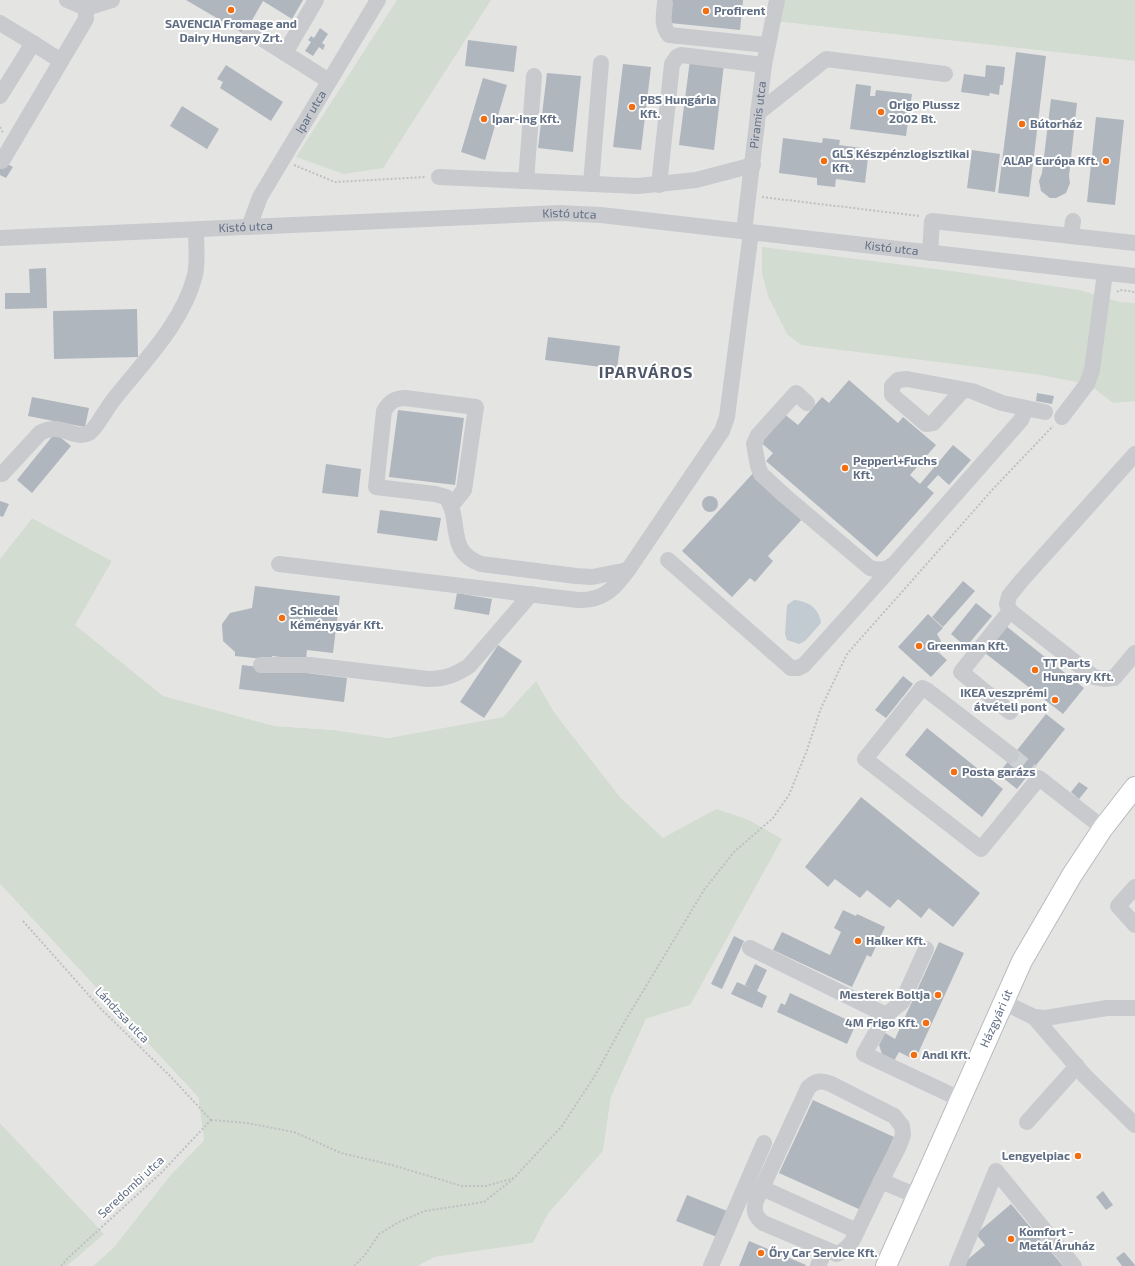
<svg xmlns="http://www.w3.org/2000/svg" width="1135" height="1266" viewBox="0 0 1135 1266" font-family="'Exo 2',sans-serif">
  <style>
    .built { fill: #e4e5e3 }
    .green { fill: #d3dcd0 }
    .water { fill: #c2cbd1 }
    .building { fill: #b0b6bd }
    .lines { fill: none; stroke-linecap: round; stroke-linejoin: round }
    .minor-tunnel { stroke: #cfd2d4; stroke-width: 16; stroke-dasharray: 16 8; stroke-linecap: butt }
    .major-casing { stroke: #b8bbbf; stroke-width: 22 }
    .path { stroke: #bec0c2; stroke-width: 2; stroke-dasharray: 2 2; stroke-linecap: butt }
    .minor { stroke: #c8cace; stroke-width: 16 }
    .major { stroke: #fff; stroke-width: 20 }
    .poi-dot { fill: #f36e11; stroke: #fff; stroke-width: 1.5 }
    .labels { text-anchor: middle; stroke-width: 4; stroke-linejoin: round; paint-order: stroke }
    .poi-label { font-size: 12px; font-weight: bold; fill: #606e84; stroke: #fff; text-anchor: start }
    .street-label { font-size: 12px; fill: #606e84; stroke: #fff }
    .district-label { font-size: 16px; font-weight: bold; letter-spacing: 1px; fill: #4f5868; stroke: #fff }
  </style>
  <rect width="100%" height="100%" fill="#f4f4ef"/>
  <g class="built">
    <path d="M0,0h778l-5,21 362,40v1205h-717l17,-9 98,-14 15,-29 55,-63 8,-54 35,-78 44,-14 26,-196 -53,30 -43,-42 -66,-85 -18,-30 -33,35 -115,21 -54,-8 -59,-4 -112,-29 -89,-72 38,-64 -80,-43 -32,41z"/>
    <path d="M0,884l198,213 6,43 -35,37 -55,70 -21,19h-26l36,-32 -103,-111z"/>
  </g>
  <g class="green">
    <path d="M397,0h94l-108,168 -39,6 -48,-17z"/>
    <path d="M778,0h357v61l-362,-40z"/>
    <path d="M762,247l197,25 120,18 41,12 15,1v98l-22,2 -18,-14 -13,-6 -47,-9 -234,-29 -14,-11 -19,-38 -6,-23z"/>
    <path d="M32,518l80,43 -37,64 88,71 112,30 59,4 54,8 115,-21 33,-36 18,31 66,85 43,41 53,-29 33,11 33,19 -92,166 -44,14 -35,78 -8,54 -55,63 -15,29 -98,14 -17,9h-325l21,-19 55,-70 35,-37 -6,-43 -198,-213v-325z"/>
    <path d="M0,1123l104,111 -37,32h-67z"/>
  </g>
  <path class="water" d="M794,600c14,1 25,8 27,23l-16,18 -6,3 -12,-4 -2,-6 2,-29z"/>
  <g class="building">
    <path d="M186,0h117l-11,19 -29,-18 -19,33z"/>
    <path d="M672,0h71l-3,30 -70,-7z"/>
    <path d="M320,28l8,6 -6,9 3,2 -2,5 -4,-3 -6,9 -8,-5 6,-9 -3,-2 3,-4 3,2z"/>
    <path d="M468,40l49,6 -3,26 -49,-6z"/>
    <path d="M1016,52l30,4 -17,141 -31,-4z"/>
    <path d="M690,60l34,4 -10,86 -35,-5z"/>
    <path d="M623,64l28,3 -10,83 -28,-3z"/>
    <path d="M226,65l57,37 -12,19 -51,-33 3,-6 -6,-3z"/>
    <path d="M986,65l19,2 -2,18h-3l-1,10 -9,-2 -1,3 -28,-4 3,-18 21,3z"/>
    <path d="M547,73l34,3 -8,76 -35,-4z"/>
    <path d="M483,78l24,7 -22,75 -24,-8z"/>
    <path d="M856,84l15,2 -1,10h5l1,-6 36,4 -6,42 -56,-7z"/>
    <path d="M1051,99l26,4 -8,73 1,7 -4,10 -10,5h-6l-9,-7 -2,-10 3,-8z"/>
    <path d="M182,106l37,23 -12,20 -37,-23z"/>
    <path d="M1096,117l28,3 -9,85 -28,-3z"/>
    <path d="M783,138l39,5 1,-5 17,2 -1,5 30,4 -4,34 -29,-4 -1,8 -18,-2v-7l-38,-5z"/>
    <path d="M972,150l28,4 -5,38 -28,-4z"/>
    <path d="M0,160l13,7 -7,11 -6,-3z"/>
    <path d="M46,268l1,40 -42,1v-16h25l-1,-24z"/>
    <path d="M137,309l1,48 -84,2 -1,-48z"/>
    <path d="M548,337l72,9 -3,23 -72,-9z"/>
    <path d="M849,380l49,43 5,-6 33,28 -26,30 10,9 33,-39 18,15 -22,25 -11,-10 -11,12 7,6 -57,64 -111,-96 7,-8 -14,-12 24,-28 15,12 24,-28 7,6z"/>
    <path d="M1037,393l17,3 -2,8 -16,-3z"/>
    <path d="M32,397l57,11 -4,19 -57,-11z"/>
    <path d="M398,410l66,8 -9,67 -66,-8z"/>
    <path d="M55,433l16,13 -39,47 -15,-13z"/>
    <path d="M326,464l35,5 -3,28 -36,-4z"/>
    <path d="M755,471l50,45 -37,40 5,5 -18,21 -5,-4 -18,19 -50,-46z"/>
    <circle cx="710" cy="504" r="8"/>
    <path d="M0,501l9,3 -6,13 -3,-1z"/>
    <path d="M380,510l61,8 -4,23 -60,-8z"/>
    <path d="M963,581l12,10 -32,36 -11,-10z"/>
    <path d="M255,586l85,10 -7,57 -26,-3 -1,10 -34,-4v4l-37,-4v-4l-12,-11 -1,-17 8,-11 22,-5z"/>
    <path d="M457,593l35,6 -3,16 -35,-6z"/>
    <path d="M976,603l16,13 -26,31 -15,-13z"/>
    <path d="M928,614l15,14 -6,6 4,7 -3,11 9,8 -16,17 -33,-30z"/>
    <path d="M1006,626l78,62 -21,26 -78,-61z"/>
    <path d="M498,645l24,16 -38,57 -24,-16z"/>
    <path d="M242,665l105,13 -3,24 -105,-13z"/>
    <path d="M903,676l10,8 -27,34 -11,-8z"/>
    <path d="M1046,714l19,15 -48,60 -19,-15z"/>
    <path d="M927,728l76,61 -21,28 -77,-62z"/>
    <path d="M1079,782l9,6 -9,11 -8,-7z"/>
    <path d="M861,797l119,96 -27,34 -24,-19 -8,10 -23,-19 -8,9 -23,-18 -7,8 -25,-19 -7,8 -23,-20z"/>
    <path d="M843,910l13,6 1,-2 28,13 -14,30 -4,-2 -15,32 -79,-37 9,-18 48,23 11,-23 -7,-4z"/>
    <path d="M734,936l10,5 -22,48 -11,-5z"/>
    <path d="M939,942l25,11 -49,107 -16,-8 -5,9 -12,-7 -3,-9 6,-12 10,6z"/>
    <path d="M755,964l12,6 -10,21 10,5 -5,12 -31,-14 6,-12 14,6 -6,-3z"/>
    <path d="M790,993l66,31 -9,20 -70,-32 4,-9 4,2z"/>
    <path d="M813,1100l81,37 -33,73 -82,-37z"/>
    <path d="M1103,1191l10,14 -7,5 -10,-13z"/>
    <path d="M687,1195l40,16 -10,26 -41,-16z"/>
    <path d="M1011,1204l52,62h-103l25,-21 -9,-11z"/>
    <path d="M749,1241l57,24 -1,1h-66z"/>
    <path d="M1124,1252l11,13 -1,1h-12l-6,-8z"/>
  </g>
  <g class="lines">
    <path class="minor-tunnel" d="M1011,755l21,17"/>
    <g class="major-casing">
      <g id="major">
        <path id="s4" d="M886,1266l136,-305 50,-86 31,-47 32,-41"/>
      </g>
    </g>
    <g class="path">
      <path d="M0,127l3,6"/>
      <path d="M294,165l41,17 91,-5"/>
      <path d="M762,197l157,19"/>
      <path d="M1117,292l3,-2 15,2"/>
      <path d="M23,921l79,89 68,66 41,44"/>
      <path d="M211,1120l36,3 47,9 47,21 51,12 70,21h24l28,-8 48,-52 32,-49 31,-56 79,-131 30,-38 39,-34 16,-23 18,-45 14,-42 26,-54 146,-165 60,-63"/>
      <path d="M61,1266l8,-9 92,-84 50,-53"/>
      <path d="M354,1266l11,-11 14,-21 20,-12 26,-11 59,-9 29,-23"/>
    </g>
    <g class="minor">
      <path d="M67,0l19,8 26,-8"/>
      <path d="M665,3c-1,11 -4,22 4,32l98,10"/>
      <path d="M0,23l33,20"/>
      <path d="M250,31l79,50"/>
      <path d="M285,53l31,-53"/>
      <path d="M0,96l33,-53 28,18"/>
      <path d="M758,113l68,-54 119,15"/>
      <path d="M2,161l84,-142v-11"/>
      <path d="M439,177l199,9 58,-6 57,-15"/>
      <path d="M526,181l8,-105"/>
      <path d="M591,184l10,-121"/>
      <path d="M659,185l13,-121 5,-7 4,-2 83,10"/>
      <path id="s1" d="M249,227l11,-30 118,-197"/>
      <path id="s2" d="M744,231l20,-166 13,-65"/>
      <path d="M1071,236l64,7"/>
      <path id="s3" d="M0,238l559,-25 42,2 534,61"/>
      <path d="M930,253l2,-32 139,15 2,-15"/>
      <path d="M963,390l-30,33 -7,1 -34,-29v-9l6,-6 9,-1 65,12 30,12 43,9"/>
      <path d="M807,403l-11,-10 -38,42 -4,9 4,22 3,8 24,22 85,72c11,3 17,2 25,-5l126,-143 5,-11"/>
      <path d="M1062,417l25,-33 5,-14 13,-97"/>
      <path d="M1135,454l-113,126 -13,16 -2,8 3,7 84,66 10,2 10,-1 21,-25"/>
      <path d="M2,474l38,-41c21,-12 34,8 49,0 8,-5 18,-26 25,-34 30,-38 69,-76 81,-124 3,-14 1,-31 1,-45"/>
      <path d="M452,505l12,-15 12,-83 -71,-9c-11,1 -15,3 -21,13l-8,76 59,7 11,3c17,25 -1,54 35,67l95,12 16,1 36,-7"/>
      <path d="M668,560l123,108h7l6,-3 89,-99"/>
      <path d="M279,564l299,36c25,1 36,-11 50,-30l94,-139 5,-14 24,-185"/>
      <path d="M261,665h49l118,14c17,0 27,-4 41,-13l62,-72"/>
      <path d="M1010,712l-49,-40 49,-61"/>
      <path d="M1011,755l-83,-64 -6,-3 -57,71 116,90 58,-71 64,50"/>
      <path d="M1135,887l-17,19 17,19"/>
      <path d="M750,948l136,67"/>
      <path d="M926,949l-24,53 -16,13 -22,39 96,45"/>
      <path d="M1003,1002l31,15 11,1 62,-10h28"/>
      <path d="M1034,1017l51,59 50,49"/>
      <path d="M1027,1122l50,-56"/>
      <path d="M762,1188l95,43 24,-50 36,15"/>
      <path d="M857,1231c-5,12 -9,18 -20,23l-74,-31c-8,-7 -10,-12 -7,-22l52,-113c8,-8 13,-8 23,-4l63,32 8,10 1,9 -4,11 -18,35"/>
      <path d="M711,1266l53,-123"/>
      <path d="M818,1266l7,-16"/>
      <path d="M957,1266l39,-95 78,95"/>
    </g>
    <use href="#major" class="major"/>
  </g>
  <g class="poi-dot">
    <circle cx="231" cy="10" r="4"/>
    <circle cx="706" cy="11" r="4"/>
    <circle cx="632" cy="107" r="4"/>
    <circle cx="881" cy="112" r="4"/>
    <circle cx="484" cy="119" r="4"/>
    <circle cx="1022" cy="124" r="4"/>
    <circle cx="824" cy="161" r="4"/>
    <circle cx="1106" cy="161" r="4"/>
    <circle cx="845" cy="468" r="4"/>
    <circle cx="282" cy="618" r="4"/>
    <circle cx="919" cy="646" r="4"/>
    <circle cx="1035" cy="670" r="4"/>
    <circle cx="1055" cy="700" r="4"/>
    <circle cx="954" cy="772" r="4"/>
    <circle cx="858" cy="941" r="4"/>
    <circle cx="938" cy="995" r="4"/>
    <circle cx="926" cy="1023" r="4"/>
    <circle cx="914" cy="1055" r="4"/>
    <circle cx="1078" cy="1156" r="4"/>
    <circle cx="1011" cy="1239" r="4"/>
    <circle cx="761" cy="1253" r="4"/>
  </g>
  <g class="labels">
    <g class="poi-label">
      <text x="714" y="15">Profirent</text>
      <text x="231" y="28" text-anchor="middle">SAVENCIA Fromage and<tspan x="231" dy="14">Dairy Hungary Zrt.</tspan></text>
      <text x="640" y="104">PBS Hungária<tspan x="640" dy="14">Kft.</tspan></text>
      <text x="889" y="109">Origo Plussz<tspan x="889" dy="14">2002 Bt.</tspan></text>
      <text x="492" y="123">Ipar-ing Kft.</text>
      <text x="1030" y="128">Bútorház</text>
      <text x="832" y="158">GLS Készpénzlogisztikai<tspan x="832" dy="14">Kft.</tspan></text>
      <text x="1098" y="165" text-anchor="end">ALAP Európa Kft.</text>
      <text x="853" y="465">Pepperl+Fuchs<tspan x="853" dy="14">Kft.</tspan></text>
      <text x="290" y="615">Schiedel<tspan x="290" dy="14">Kéménygyár Kft.</tspan></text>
      <text x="927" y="650">Greenman Kft.</text>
      <text x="1043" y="667">TT Parts<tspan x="1043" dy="14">Hungary Kft.</tspan></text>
      <text x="1047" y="697" text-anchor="end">IKEA veszprémi<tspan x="1047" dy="14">átvételi pont</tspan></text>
      <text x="962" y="776">Posta garázs</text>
      <text x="866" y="945">Halker Kft.</text>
      <text x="930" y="999" text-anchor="end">Mesterek Boltja</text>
      <text x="918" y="1027" text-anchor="end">4M Frigo Kft.</text>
      <text x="922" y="1059">Andl Kft.</text>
      <text x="1070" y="1160" text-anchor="end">Lengyelpiac</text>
      <text x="1019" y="1236">Komfort -<tspan x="1019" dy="14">Metál Áruház</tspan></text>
      <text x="769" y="1257">Őry Car Service Kft.</text>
    </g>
    <g class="street-label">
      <text dy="4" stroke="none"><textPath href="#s1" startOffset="131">Ipar utca</textPath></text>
      <text dy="4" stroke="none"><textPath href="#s2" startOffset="117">Piramis utca</textPath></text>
      <text dy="4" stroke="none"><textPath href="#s3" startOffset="570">Kistó utca</textPath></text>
      <text dy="4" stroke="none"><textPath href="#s3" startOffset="246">Kistó utca</textPath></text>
      <text dy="4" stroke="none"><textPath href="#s3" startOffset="894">Kistó utca</textPath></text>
      <text transform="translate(122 1015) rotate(46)" y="4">Lándzsa utca</text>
      <text dy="4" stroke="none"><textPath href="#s4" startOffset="271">Házgyári út</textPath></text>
      <text transform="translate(131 1187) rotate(-43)" y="4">Seredombi utca</text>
    </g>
    <g class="district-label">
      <text x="646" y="378">IPARVÁROS</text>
    </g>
  </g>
</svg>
